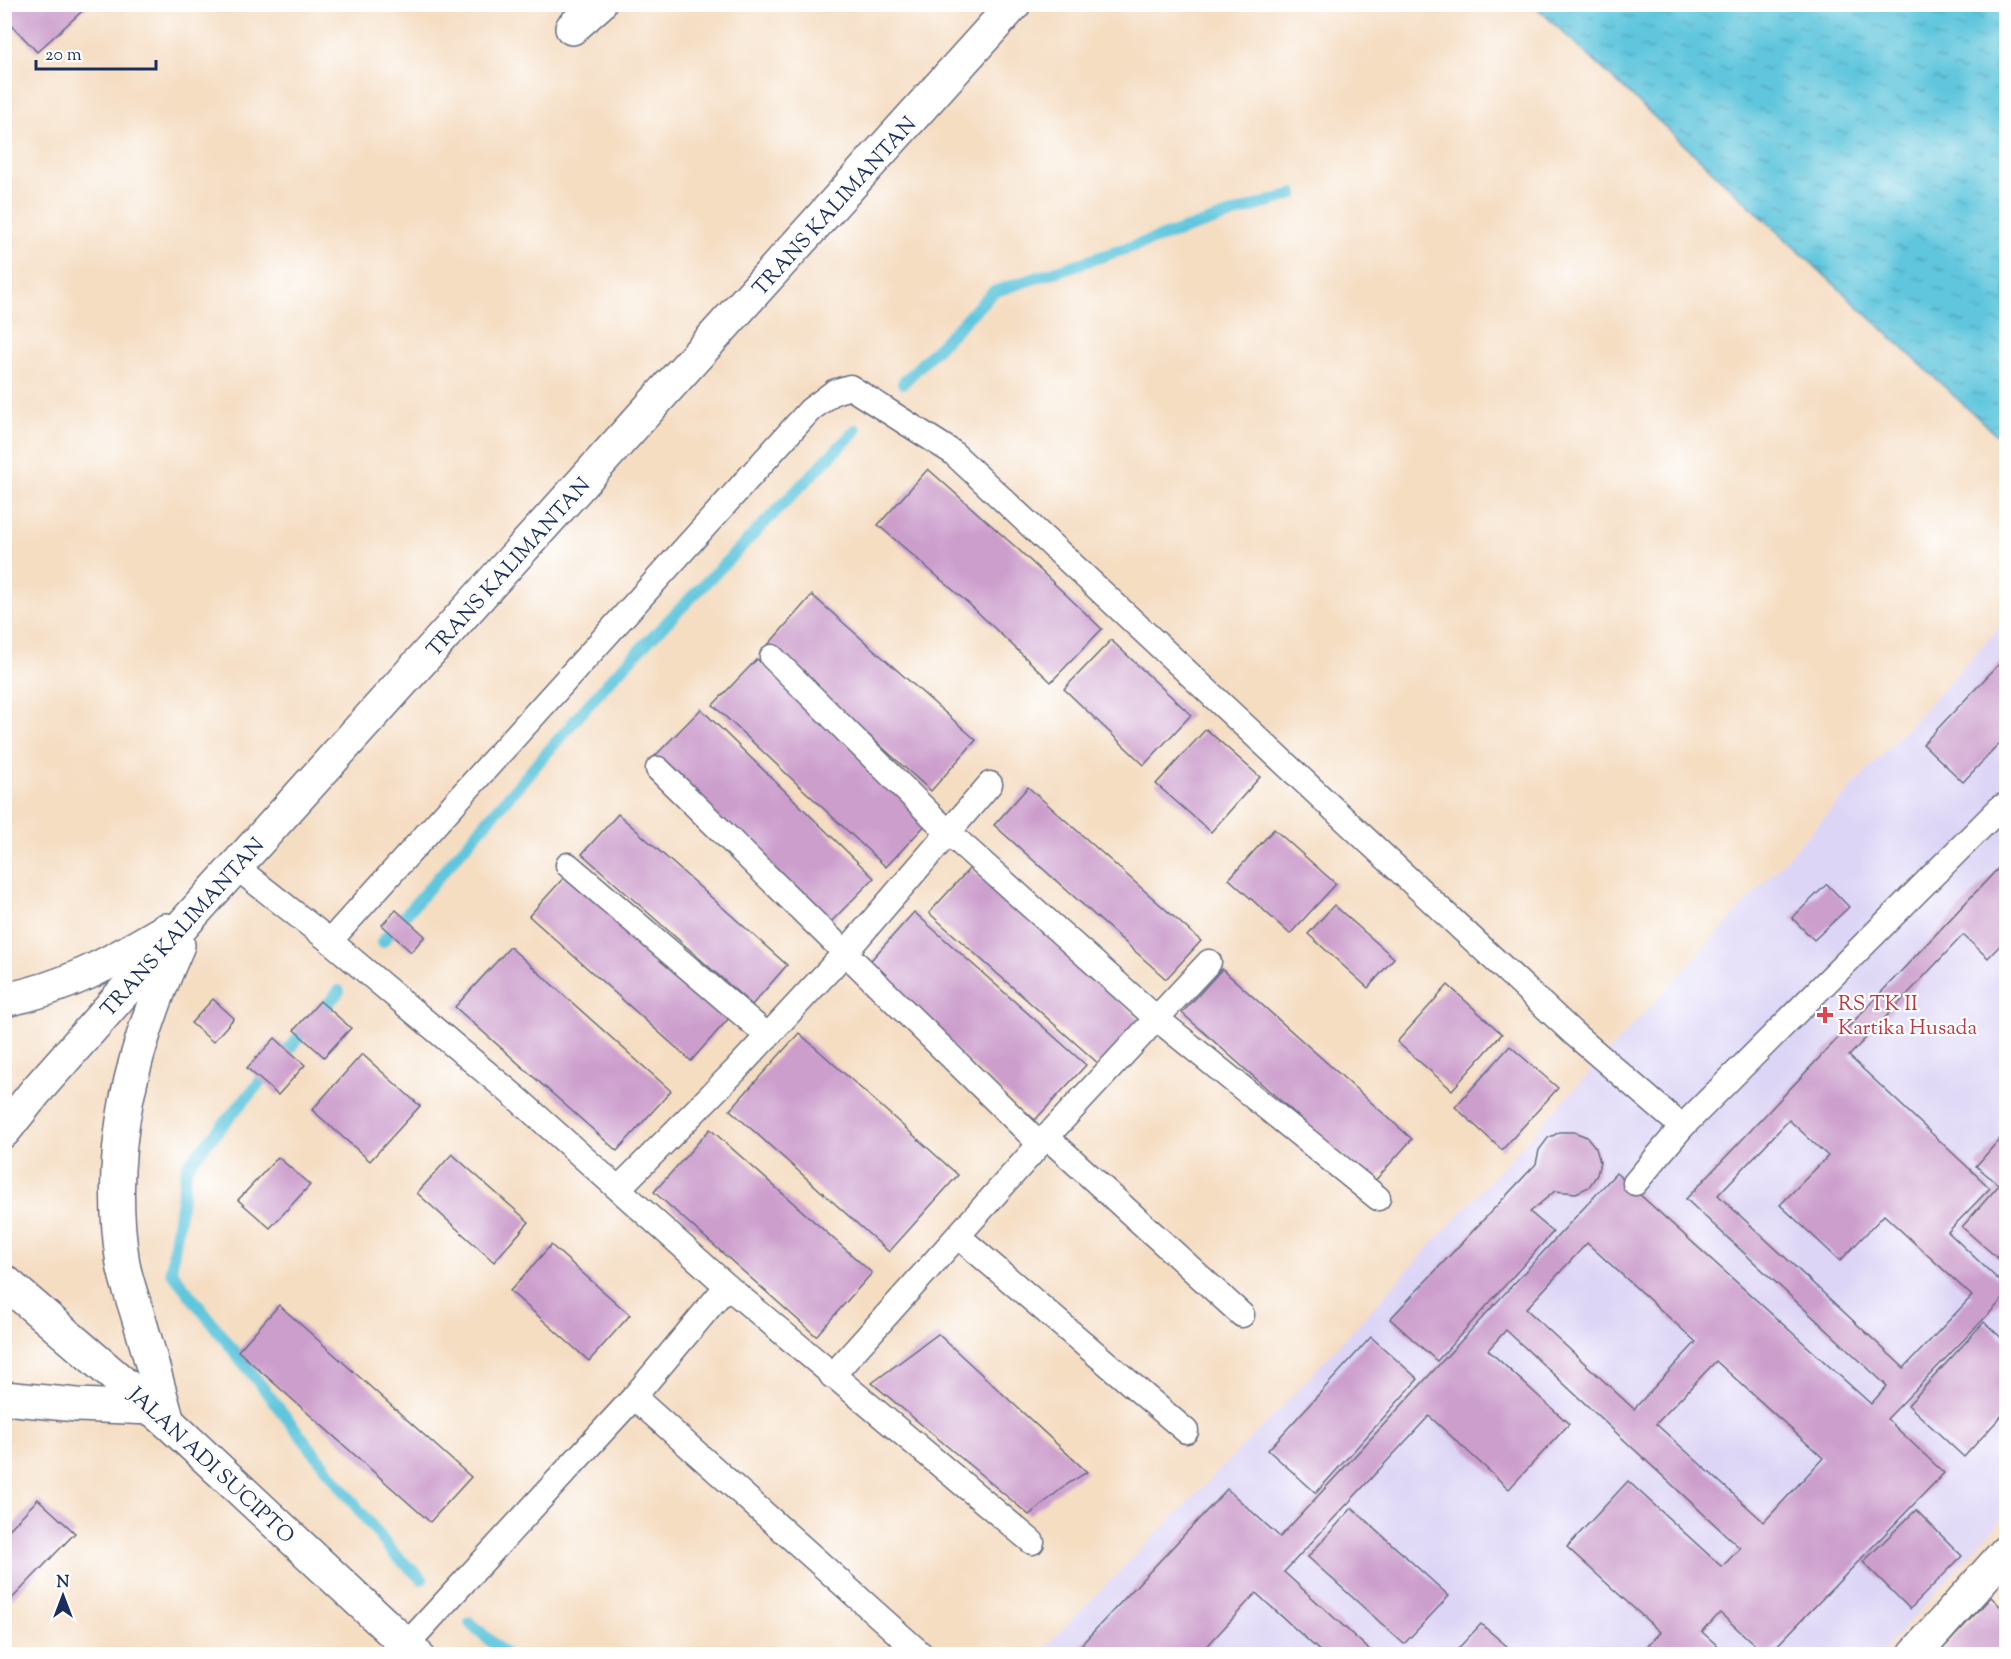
<svg xmlns="http://www.w3.org/2000/svg" width="2011" height="1659" viewBox="0 0 2011 1659" font-family="'Sorts Mill Goudy',serif">
  <style>
    .built { fill: #ddd5f6 }
    .water { fill: url(#water-ripples); stroke: #3e7a9e; stroke-width: 1.5 }
    .lines { fill: none; stroke-linecap: round; stroke-linejoin: round }
    .stream { stroke: #60c6dd; stroke-width: 12 }
    .building { fill: #cc9ecc; fill-rule: evenodd }
    .service-casing { stroke: #676c81; stroke-width: 27 }
    .minor-casing { stroke: #676c81; stroke-width: 36 }
    .secondary-casing { stroke: #676c81; stroke-width: 36 }
    .trunk-casing { stroke: #676c81; stroke-width: 36 }
    .service { stroke: #fff; stroke-width: 24 }
    .minor { stroke: #fff; stroke-width: 33 }
    .secondary { stroke: #fff; stroke-width: 33 }
    .trunk { stroke: #fff; stroke-width: 33 }
    .health-dot { fill: #e0444e; stroke: #fff; stroke-width: 2 }
    .labels { text-anchor: middle; stroke-width: 4.5; stroke-linejoin: round; paint-order: stroke }
    .street-label { font-size: 21px; fill: #1b2f5e; stroke: #fff }
    .health-label { font-size: 21px; fill: #be3a42; stroke: #fff; text-anchor: start }
  </style>
  <defs>
    <pattern id="water-ripples" width="26" height="14" patternUnits="userSpaceOnUse" patternTransform="scale(1.5)"><rect width="26" height="14" fill="#60c6dd"/><path d="M2 4q2-2 4 0t4 0M15 11q2-2 4 0t4 0" fill="none" stroke="#4ea1b6"/></pattern>
  </defs>
  <rect width="100%" height="100%" fill="#fff"/>
  <filter id="ink" filterUnits="userSpaceOnUse"><feTurbulence type="fractalNoise" baseFrequency=".0167" numOctaves="2"/><feDisplacementMap in="SourceGraphic" scale="12" xChannelSelector="R" yChannelSelector="G"/><feConvolveMatrix kernelMatrix="1 2 1 2 8 2 1 2 1" color-interpolation-filters="sRGB"/></filter>
  <filter id="wash" filterUnits="userSpaceOnUse"><feTurbulence type="fractalNoise" baseFrequency=".008" numOctaves="4" result="noise"/><feDisplacementMap in="SourceGraphic" scale="24" xChannelSelector="R" yChannelSelector="G"/><feGaussianBlur stdDeviation="1.35" result="paint"/><feColorMatrix in="noise" values="0 0 0 0 0 0 0 0 0 0 0 0 0 0 0 0 0 1.4 0 .05"/><feComposite in="paint" operator="in"/></filter>
  <g filter="url(#wash)">
    <rect width="100%" height="100%" fill="#f5ddc2"/>
    <path class="built" d="M2006,620v894l-125,140h-843l241,-244z"/>
    <path class="water" d="M1534,5h472v439z"/>
    <g class="lines">
      <g class="stream">
        <path d="M903,383l90,-91 300,-98"/>
        <path d="M382,942l229,-263 245,-249"/>
        <path d="M339,991l-152,175 -16,105 222,282 29,26"/>
        <path d="M470,1623l35,31"/>
      </g>
    </g>
    <g id="blocks">
      <g class="building">
        <path d="M4,4h86l-53,48 -33,-35z"/>
        <path d="M928,469l91,81 83,79 -51,53 -83,-79 -90,-78z"/>
        <path d="M812,595l164,145 -45,51 -163,-146z"/>
        <path d="M1111,640l80,75 -47,50 -80,-76z"/>
        <path d="M757,659l173,161 -44,47 -173,-162z"/>
        <path d="M2000,663l6,7v67l-43,45 -40,-38z"/>
        <path d="M701,709l173,169 -48,49 -173,-169z"/>
        <path d="M1206,729l54,48 -49,55 -55,-48z"/>
        <path d="M1028,787l173,154 -35,38 -172,-154z"/>
        <path d="M618,814l169,151 -35,40 -170,-151z"/>
        <path d="M1274,829l62,55 -46,50 -61,-55z"/>
        <path d="M2006,860v79l-18,19 -25,-23 -114,121 141,132 -42,44 58,55v9l-119,123 57,54 -175,181h-4l-45,-41 -18,19 25,22h-87l20,-22 -93,-85 61,-66 94,86 18,-19 -234,-218 -18,20 81,74 -60,65 -80,-73 -145,156 90,82h-51l-67,-61 -56,61h-111l-9,-8 147,-157 53,48 336,-364 255,231 16,-18 -201,-187zM1789,1120l39,36 -48,49 60,56 44,-46 88,81 -68,72 -186,-173zM1587,1243l109,99 -62,67 -108,-100zM1716,1361l107,97 -59,64 -108,-98z"/>
        <path d="M970,868l170,152 -40,45 -171,-152z"/>
        <path d="M568,873l162,144 -39,44 -162,-145z"/>
        <path d="M1827,884l22,23 -35,33 -22,-22z"/>
        <path d="M1334,905l60,53 -26,30 -60,-54z"/>
        <path d="M396,910l29,26 -14,16 -29,-27z"/>
        <path d="M914,912l172,153 -51,55 -171,-152z"/>
        <path d="M510,947l161,144 -54,60 -162,-144z"/>
        <path d="M1222,969l190,170 -39,44 -191,-170z"/>
        <path d="M1448,985l54,49 -50,56 -55,-48z"/>
        <path d="M213,999l21,19 -21,24 -22,-19z"/>
        <path d="M320,1001l31,27 -27,29 -30,-27z"/>
        <path d="M799,1033l159,142 -69,77 -159,-142z"/>
        <path d="M275,1038l30,27 -27,30 -31,-27z"/>
        <path d="M1510,1046l48,42 -56,62 -47,-43z"/>
        <path d="M362,1054l58,52 -50,55 -58,-51z"/>
        <path d="M710,1129l162,144 -56,63 -162,-144z"/>
        <path d="M1560,1132h14l13,5 9,11 4,14 -3,13 -8,12 -13,6 -21,-2 -25,21 23,20 -116,129 -47,-42 146,-155 3,-14 9,-12z"/>
        <path d="M2006,1132v127l-3,4 -41,-36 37,-42 -23,-19z"/>
        <path d="M452,1154l77,68 -35,40 -77,-69z"/>
        <path d="M278,1157l32,28 -40,43 -32,-28z"/>
        <path d="M551,1245l79,70 -41,46 -79,-70z"/>
        <path d="M279,1305l192,172 -41,45 -192,-171z"/>
        <path d="M1984,1322l22,20v69l-42,46 -56,-52z"/>
        <path d="M938,1334l149,138 -21,13 -37,30 -157,-132z"/>
        <path d="M1371,1337l47,42 -102,114 -48,-43z"/>
        <path d="M38,1499l37,34 -71,74v-72z"/>
        <path d="M1352,1508l97,88 -45,48 -96,-87z"/>
        <path d="M1916,1510l46,46 -52,53 -47,-47z"/>
        <path d="M1991,1597l15,15v42h-68z"/>
        <path d="M1481,1624l35,30h-63z"/>
      </g>
    </g>
  </g>
  <g filter="url(#ink)">
    <use href="#blocks" fill-opacity="0" stroke="#676c81" stroke-width="1.5"/>
    <g class="lines">
      <g class="service-casing">
        <g id="service">
          <path d="M772,657l176,175 208,186 222,180"/>
          <path d="M658,769l382,375"/>
          <path d="M568,865l200,171"/>
          <path d="M236,867l94,74 189,159 208,186 305,256"/>
          <path d="M330,941l480,-531 24,-18 16,-5 102,65 621,581 109,94 319,-320 5,4"/>
          <path d="M1047,1137l195,178"/>
          <path d="M1635,1183l47,-56"/>
          <path d="M619,1188l116,-117 109,-117 146,-170"/>
          <path d="M958,1236l228,195"/>
          <path d="M832,1376l208,-232 169,-182"/>
          <path d="M634,1397l287,257"/>
          <path d="M406,1645l228,-248 93,-111"/>
        </g>
      </g>
      <g class="minor-casing">
        <g id="minor">
          <path d="M572,28l27,-24"/>
          <path d="M1915,1654l91,-102"/>
        </g>
      </g>
      <g class="secondary-casing">
        <path id="secondary" d="M4,1281l164,141 248,232"/>
      </g>
      <g class="trunk-casing">
        <g id="trunk">
          <path d="M4,1000c63,-12 108,-38 162,-70"/>
          <path d="M4,1131l32,-40 155,-175 823,-912"/>
          <path d="M4,1398l73,7 75,3"/>
          <path d="M168,1422c-10,-35 -19,-71 -30,-106 -5,-17 -12,-35 -15,-52 -18,-115 9,-215 55,-319"/>
        </g>
      </g>
      <use href="#service" class="service"/>
      <use href="#minor" class="minor"/>
      <use href="#secondary" class="secondary"/>
      <use href="#trunk" class="trunk"/>
    </g>
  </g>
  <path class="health-dot" d="M1822 1006h6v6h6v6h-6v6h-6v-6h-6v-6h6z"/>
  <g class="labels">
    <g class="street-label">
      <text transform="translate(834 206) rotate(-48)" y="7">TRANS KALIMANTAN</text>
      <text transform="translate(508 567) rotate(-48)" y="7">TRANS KALIMANTAN</text>
      <text transform="translate(182 927) rotate(-48)" y="7">TRANS KALIMANTAN</text>
      <text transform="translate(212 1465) rotate(43)" y="7">JALAN ADI SUCIPTO</text>
    </g>
    <g class="health-label">
      <text x="1838" y="1010">RS TK II<tspan x="1838" dy="24">Kartika Husada</tspan></text>
    </g>
  </g>
  <rect width="2011" height="1659" fill="none" stroke="#fff" stroke-width="24"/>
  <g transform="translate(63 1596)" stroke="#ffffff" stroke-width="4.5" paint-order="stroke">
  <path d="M0-4.5L10 22L0 15L-10 22Z" fill="#1b2f5e"/>
  <text y="-9" font-size="16" font-weight="bold" text-anchor="middle" fill="#1b2f5e">N</text>
  </g>
  <path d="M36 60v9h120v-9" fill="none" stroke="#1b2f5e" stroke-width="3"/>
  <text x="45" y="60" font-size="18" fill="#1b2f5e" stroke="#ffffff" stroke-width="4.5" paint-order="stroke">20 m</text>
</svg>
